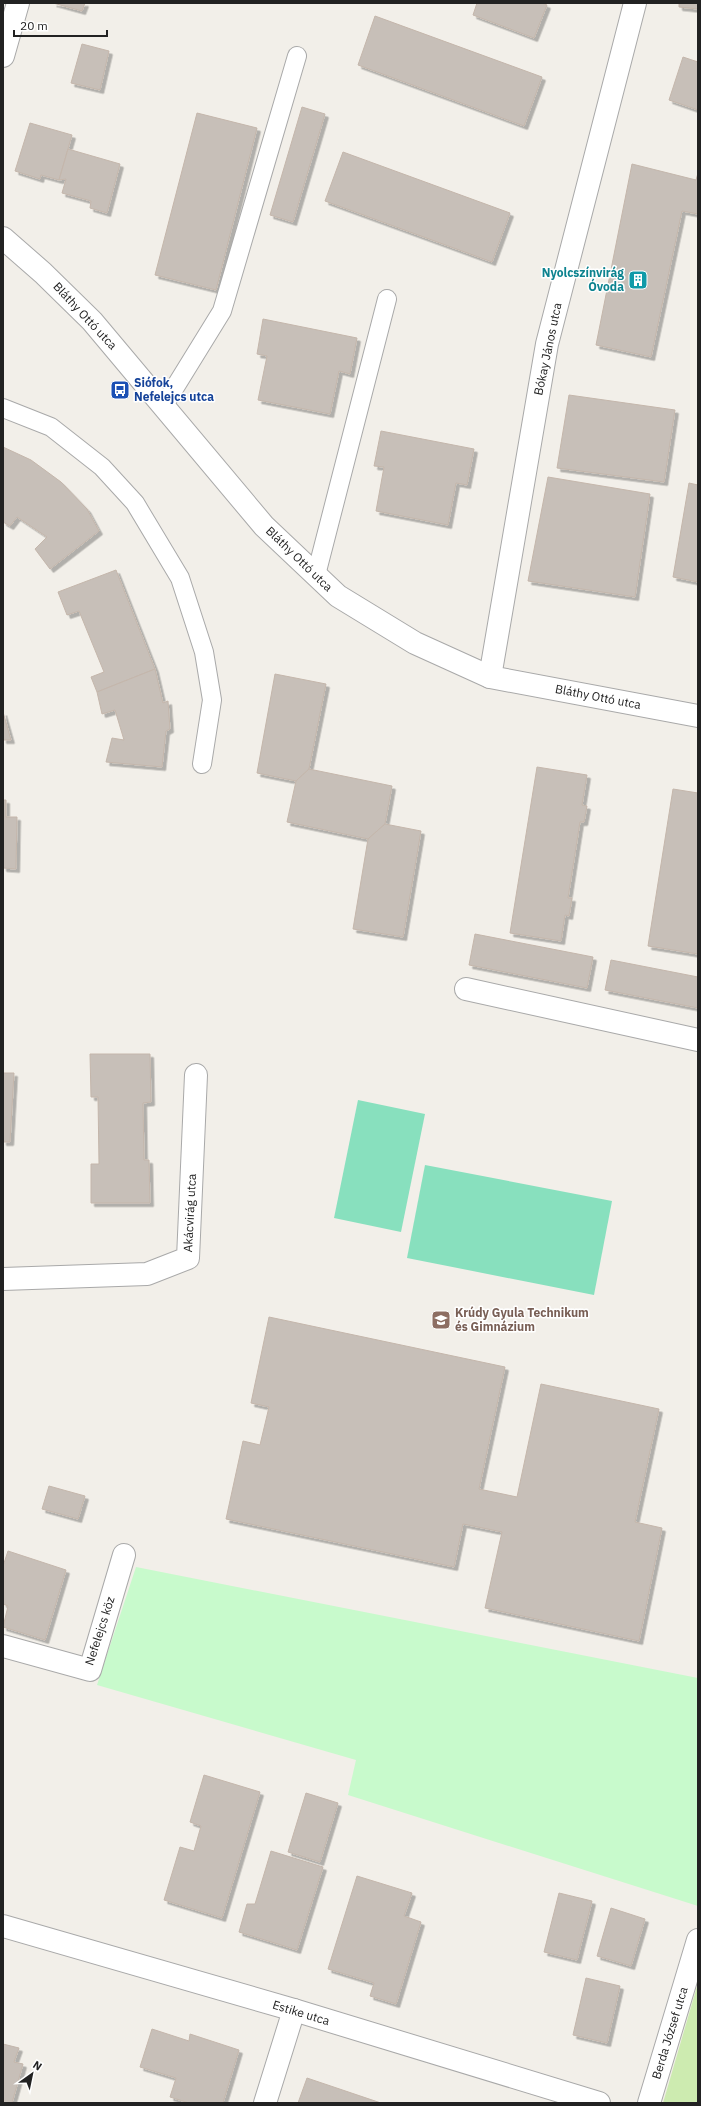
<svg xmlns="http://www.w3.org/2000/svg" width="701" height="2106" viewBox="0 0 701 2106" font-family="'IBM Plex Sans',sans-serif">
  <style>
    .grass { fill: #cdebb0 }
    .park { fill: #c8facc }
    .pitch { fill: #88e0be }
    .building { fill: #c7bfb8; stroke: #c4b6ab; filter: url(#shadow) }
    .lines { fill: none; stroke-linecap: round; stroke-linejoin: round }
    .service-casing { stroke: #a9a9a9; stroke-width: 20 }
    .minor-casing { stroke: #a9a9a9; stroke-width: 24 }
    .service { stroke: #fff; stroke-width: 18 }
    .minor { stroke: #fff; stroke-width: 22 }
    .labels { text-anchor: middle; stroke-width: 3; stroke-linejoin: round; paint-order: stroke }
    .culture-label { font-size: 12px; font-weight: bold; fill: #0d838f; stroke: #fff; text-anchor: end }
    .street-label { font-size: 12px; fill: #222; stroke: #fff }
    .transit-label { font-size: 12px; font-weight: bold; fill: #164399; stroke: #fff; text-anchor: start }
    .education-label { font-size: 12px; font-weight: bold; fill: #785e54; stroke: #fff; text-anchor: start }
  </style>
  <defs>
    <filter id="shadow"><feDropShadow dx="3.5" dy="3.5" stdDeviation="0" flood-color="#0004"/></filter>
  </defs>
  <rect width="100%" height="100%" fill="#f2efe9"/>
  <path class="grass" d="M698,1983v120h-35z"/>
  <path class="park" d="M136,1567l562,111v228l-350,-111 8,-35 -259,-75z"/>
  <g class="pitch">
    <path d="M358,1100l67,14 -24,118 -67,-14z"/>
    <path d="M425,1165l187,36 -18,94 -187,-37z"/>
  </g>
  <g class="building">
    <path d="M53,3h32l-3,8z"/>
    <path d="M477,3h65l5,2 -13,33 -61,-23z"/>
    <path d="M679,3h19v6l-19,-2z"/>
    <path d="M375,16l167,61 -18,49 -166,-61z"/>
    <path d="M82,44l27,7 -9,39 -29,-7z"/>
    <path d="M683,57l15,5v48l-29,-10z"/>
    <path d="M302,107l23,7 -32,108 -23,-7z"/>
    <path d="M197,113l60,15 -41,162 -61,-15z"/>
    <path d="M30,123l42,12 -13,45 -18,-5 -1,4 -25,-8z"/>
    <path d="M68,149l52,15 -13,49 -17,-5 1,-7 -29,-8 4,-14 -7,1z"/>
    <path d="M343,152l167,61 -18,49 -167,-61z"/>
    <path d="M632,164l64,16 2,-7v41l-16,-3 -31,146 -55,-12z"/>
    <path d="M263,319l94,19 -7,36 -11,-3 -9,43 -72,-14 9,-44 -10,-2z"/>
    <path d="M569,395l106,15 -11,72 -107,-14z"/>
    <path d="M381,431l93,18 -7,36 -11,-2 -8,42 -72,-14 8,-44 -10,-1z"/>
    <path d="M3,447l28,13 30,22 26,27 12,22 -49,38 -15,-20 12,-12 -30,-20 -7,9 -7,-4z"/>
    <path d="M548,477l102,17 -15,103 -107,-16z"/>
    <path d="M689,483l9,2v97l-25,-5z"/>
    <path d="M116,570l39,99 -58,23 -6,-15 13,-5 -25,-61 -12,4 -9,-23z"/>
    <path d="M155,669l8,34 5,-2 2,28 -4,2 -4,36 -56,-5 6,-24 12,2 -9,-30 -13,4 -5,-22z"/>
    <path d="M275,674l51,10 -17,85 -13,12 -39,-8z"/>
    <path d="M3,712l8,28h-8z"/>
    <path d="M537,767l50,8 -5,30 5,1 -3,16h-4l-12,76h4l-3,18 -4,-1 -4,26 -51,-8z"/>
    <path d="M309,769l83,17 -7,38 -17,15 -81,-17 9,-41z"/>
    <path d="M673,789l25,4v161l-50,-8z"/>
    <path d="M3,800h3v17h11l-1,52 -13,-1z"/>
    <path d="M385,824l36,7 -18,106 -50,-8 15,-90z"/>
    <path d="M475,934l118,23 -6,31 -118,-23z"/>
    <path d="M611,960l87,17v31l-93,-18z"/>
    <path d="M90,1054h60l1,48 -8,1 1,57h5l1,43h-59v-39h8l-1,-67h-7z"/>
    <path d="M3,1073h11l-4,69h-7z"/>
    <path d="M269,1317l236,50 -26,122 38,8 24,-113 118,25 -24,113 27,6 -23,113 -154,-33 17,-76 -39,-8 -9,43 -228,-48 17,-78 17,4 9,-38 -18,-4z"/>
    <path d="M49,1486l36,10 -7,23 -36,-10z"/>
    <path d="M8,1551l58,19 -21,70 -42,-13 5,-21 -5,-2v-38z"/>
    <path d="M204,1775l56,17 -38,126 -58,-18 16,-53 14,4 7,-25 -11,-4z"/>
    <path d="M306,1793l32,10 -18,59 -32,-10z"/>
    <path d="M271,1851l52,16 -26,83 -58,-18 8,-28h8z"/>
    <path d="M357,1876l55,17 -8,23 17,6 -25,82 -26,-8 4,-13 -46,-14z"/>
    <path d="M559,1893l33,8 -15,59 -33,-8z"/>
    <path d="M611,1908l34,11 -14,47 -34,-10z"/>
    <path d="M586,1978l34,8 -13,57 -34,-8z"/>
    <path d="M152,2029l37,12 1,-7 49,16 -16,53h-34l-19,-6 6,-19 -36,-11z"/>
    <path d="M3,2044l16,4 -5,14 9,2 -11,39h-9z"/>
    <path d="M307,2078l74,25h-83z"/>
  </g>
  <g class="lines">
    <g class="service-casing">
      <g id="service">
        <path d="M164,405l58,-94 75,-255"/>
        <path d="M3,408l48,19 51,40 33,36 45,75 24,74 8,48 -10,64"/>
        <path d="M316,575l71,-276"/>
      </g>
    </g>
    <g class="minor-casing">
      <g id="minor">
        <path d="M3,56l15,-53"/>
        <path d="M3,238l40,35 49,48 172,205 74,70 77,47 75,34 208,39"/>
        <path d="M490,677l57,-333 88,-341"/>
        <path d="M466,989l232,51"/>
        <path d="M3,1279l144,-5 41,-16 8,-183"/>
        <path d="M3,1646l87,24 34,-115"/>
        <path d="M3,1926l291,84 305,93"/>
        <path d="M265,2103l29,-93"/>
        <path d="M649,2103l49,-163"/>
      </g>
    </g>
    <use href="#service" class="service"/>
    <use href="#minor" class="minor"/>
  </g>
  <defs>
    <g id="building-square" transform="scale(1)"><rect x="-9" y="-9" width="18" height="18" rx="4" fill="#0f9aa8" stroke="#fff"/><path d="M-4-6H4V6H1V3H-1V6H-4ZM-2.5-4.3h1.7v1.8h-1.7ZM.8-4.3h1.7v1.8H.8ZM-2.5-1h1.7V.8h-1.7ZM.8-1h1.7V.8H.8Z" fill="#fff"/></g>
    <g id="bus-square" transform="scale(1)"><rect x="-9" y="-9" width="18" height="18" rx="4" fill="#1a4fb4" stroke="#fff"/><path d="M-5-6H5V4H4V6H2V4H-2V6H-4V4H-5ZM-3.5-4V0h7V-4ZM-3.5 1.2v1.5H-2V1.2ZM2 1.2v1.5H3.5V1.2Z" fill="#fff"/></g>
    <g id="school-square" transform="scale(1)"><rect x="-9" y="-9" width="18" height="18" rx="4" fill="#8d6e63" stroke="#fff"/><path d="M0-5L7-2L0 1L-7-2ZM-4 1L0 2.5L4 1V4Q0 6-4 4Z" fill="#fff"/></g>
  </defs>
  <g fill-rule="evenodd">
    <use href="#building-square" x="638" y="280"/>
    <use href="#bus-square" x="120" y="390"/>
    <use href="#school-square" x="441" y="1320"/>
  </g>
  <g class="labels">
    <g class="culture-label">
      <text x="624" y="277">Nyolcszínvirág<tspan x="624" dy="14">Óvoda</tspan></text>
    </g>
    <g class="street-label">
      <text transform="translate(85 316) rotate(47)" y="4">Bláthy Ottó utca</text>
      <text transform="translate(548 349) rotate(-78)" y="4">Bókay János utca</text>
      <text transform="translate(299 559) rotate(44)" y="4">Bláthy Ottó utca</text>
      <text transform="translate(598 697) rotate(11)" y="4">Bláthy Ottó utca</text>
      <text transform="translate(190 1213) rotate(-87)" y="4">Akácvirág utca</text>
      <text transform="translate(100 1631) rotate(-72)" y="4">Nefelejcs köz</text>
      <text transform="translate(301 2013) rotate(17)" y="4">Estike utca</text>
      <text transform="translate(670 2033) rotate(-73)" y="4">Berda József utca</text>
    </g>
    <g class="transit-label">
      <text x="134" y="387">Siófok,<tspan x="134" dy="14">Nefelejcs utca</tspan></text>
    </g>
    <g class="education-label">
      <text x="455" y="1317">Krúdy Gyula Technikum<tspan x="455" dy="14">és Gimnázium</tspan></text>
    </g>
  </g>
  <rect width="701" height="2106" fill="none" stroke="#222222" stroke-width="8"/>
  <g transform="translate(32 2074) rotate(33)" stroke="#ffffff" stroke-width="3" paint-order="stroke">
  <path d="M0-3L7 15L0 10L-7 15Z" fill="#222222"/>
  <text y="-6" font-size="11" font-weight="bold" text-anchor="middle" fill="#222222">N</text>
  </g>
  <path d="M14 30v6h93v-6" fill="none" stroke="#222222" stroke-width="2"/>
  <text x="20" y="30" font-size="12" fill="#222222" stroke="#ffffff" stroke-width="3" paint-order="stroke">20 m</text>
</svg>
